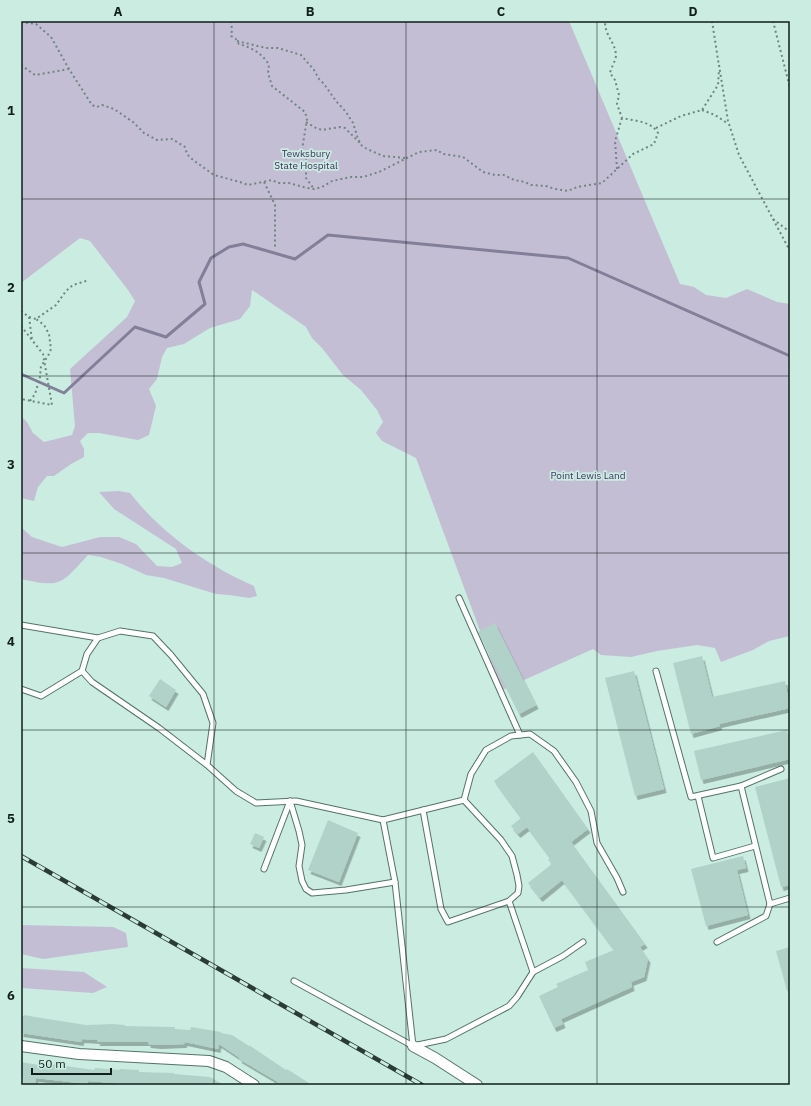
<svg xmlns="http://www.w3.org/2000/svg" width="811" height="1106" viewBox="0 0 811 1106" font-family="'IBM Plex Sans',sans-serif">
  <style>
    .green { fill: #c4bed5 }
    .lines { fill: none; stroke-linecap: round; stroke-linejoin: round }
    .stream { stroke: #827f98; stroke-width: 3 }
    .building { fill: #b1d2c8; filter: url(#shadow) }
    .service-casing { stroke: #547369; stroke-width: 7 }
    .minor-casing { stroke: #547369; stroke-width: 12 }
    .path { stroke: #6f867f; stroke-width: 2; stroke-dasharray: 2 3; stroke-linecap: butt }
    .service { stroke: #fff; stroke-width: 5 }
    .minor { stroke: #fff; stroke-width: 10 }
    .rail-casing { stroke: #2b3b36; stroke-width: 4.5 }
    .rail { stroke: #caece1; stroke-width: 3; stroke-dasharray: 9; stroke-linecap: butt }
    .grid { fill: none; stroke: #111e1a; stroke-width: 1; stroke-opacity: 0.55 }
    .labels { text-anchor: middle; stroke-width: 3.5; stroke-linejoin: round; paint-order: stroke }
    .park-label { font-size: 10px; fill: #412f61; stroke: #caece1 }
    .neatline { fill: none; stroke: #111e1a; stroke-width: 1.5 }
    .grid-label { font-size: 13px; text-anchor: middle; font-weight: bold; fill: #111e1a }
  </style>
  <defs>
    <filter id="shadow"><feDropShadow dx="2.5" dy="4" stdDeviation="0" flood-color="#0004"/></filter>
  </defs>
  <rect width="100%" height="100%" fill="#caece1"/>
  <g class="green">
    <path d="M21,21h548l111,263 14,3 12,8 20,3 21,-9 30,13 13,2v332l-21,5 -16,9 -32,12 -6,-14 -18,-3 -40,6 -26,6 -30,-2 -8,-6 -91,41 -86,-232 -34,-17 -6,-8 7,-11 -6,-12 -16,-20 -18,-15 -21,-27 -10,-10 -6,-11 -54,-37 -2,16 -10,13 -30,9 -26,16 -17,4 -5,9 -5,22 -8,10 7,17 -7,29 -11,5 -39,-7h-11l-8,8 4,8v8l-13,7 -17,12h-7l-9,11 -4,14 -13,-3v-82l6,6 6,11 11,9 28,-7 3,-9 -5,-57 57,-52 8,-16 -7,-11 -38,-49 -10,-3 -59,45z"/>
    <path d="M119,491l11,2c31,40 78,73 124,93l3,10 -8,2 -20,-3 -13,-1 -52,-16 -18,-3 -24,-11 -21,-7 -13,-2c-27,29 -26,33 -67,24v-52l11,10 30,10 38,-10h19l17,7 21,22 15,1 10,-4 -6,-14 -62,-40 -15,-17z"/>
    <path d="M21,925l92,2 13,6 2,14 -85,12 -22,-5z"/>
    <path d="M21,968l63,4 23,15 -14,6 -72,-5z"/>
  </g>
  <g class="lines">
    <path class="stream" d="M21,374l43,19 71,-66 31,10 39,-33 -6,-22 12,-24 18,-11 14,-3 52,15 33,-24 240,23 222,98"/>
  </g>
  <g class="building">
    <path d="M495,623l41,82 -17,9 -41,-82z"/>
    <path d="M702,656l10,41 73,-16 5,27 -71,16 1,2 -29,8 -18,-71z"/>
    <path d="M634,671l30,118 -29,7 -30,-118z"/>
    <path d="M160,679l16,11 -10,17 -17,-11z"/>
    <path d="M787,730l3,13v16l-89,21 -7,-29z"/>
    <path d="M533,752l55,77 -17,13 74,102 -5,3 8,12 -4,18 -13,5 1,5 -71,32 2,5 -9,4 -15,-32 19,-9 -2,-3 32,-14 -3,-8 29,-12 -52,-70 -22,18 -12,-15 24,-19 -4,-4 2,-2 -23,-31 -9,7 -7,-8 10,-8 -27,-37z"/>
    <path d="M790,778v107l-9,2 -26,-100z"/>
    <path d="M328,820l30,13 -19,49 -31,-12z"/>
    <path d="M255,833l9,4 -5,11 -9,-4z"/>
    <path d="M743,856l3,12 -9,2 11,45 -42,11 -15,-57z"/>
    <path d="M790,947v44h-3l-11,-40z"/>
    <path d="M24,1015l11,2 51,8 27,-1 12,1v1l50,1v2l15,1 1,-3 30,5v1l11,2 17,11v-1l37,25 1,-1 25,16h-36l2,-3 -39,-23 1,-1 -21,-14 -1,5 -33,-7 -1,2 -25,1 -11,-1v-2h-51l1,-2 -16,-1 -1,3 -60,-9v-17h3z"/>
    <path d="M21,1062l23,4v-3l50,7 1,-2 24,2 1,-1 19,1v2l35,1v1l36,3 14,8h-85l-51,-4 -1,3 -51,-6 -1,7 -12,-2 1,-4 -3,-1z"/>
  </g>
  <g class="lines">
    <g class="service-casing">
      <g id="service">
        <path d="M459,598l61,137"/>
        <path d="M21,625l77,13"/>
        <path d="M656,671l35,126 50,-11 29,118 20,-6"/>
        <path d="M21,689l20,7 41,-25"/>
        <path d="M207,765l6,-42 -10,-29 -32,-39 -18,-19 -33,-5 -22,7 -11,16 -5,17 10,11 67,46 48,37 29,26 20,12 40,-2 87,19"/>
        <path d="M741,786l40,-17"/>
        <path d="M698,796l15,62 42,-12"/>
        <path d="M464,800l7,-26 15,-24 25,-14 19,-2 24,17 22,31 15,29 6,32 20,35 6,14"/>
        <path d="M464,800l37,40 11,16 5,19 2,11 -1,7 -9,8"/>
        <path d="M290,801l9,30 3,14 -3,21 3,15 4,8 6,4 34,-3 49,-8"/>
        <path d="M423,810l18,99 7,13 61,-21 24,71 30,-16 20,-14"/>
        <path d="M264,869l26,-68"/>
        <path d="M717,942l49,-26 4,-12"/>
        <path d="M294,981l119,65 33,-7 63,-33 8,-9 16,-25"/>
        <path d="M413,1046l-18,-164 -12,-62 81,-20"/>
      </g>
    </g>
    <g class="minor-casing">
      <g id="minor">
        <path d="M21,1046l58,8 130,7 17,6 28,18"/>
        <path d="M413,1046l22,12 42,27"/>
      </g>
    </g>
    <g class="path">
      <path d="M231,21l1,9 -1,6 5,3 3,5c12,3 24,10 30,21l-1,8 4,13 33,26 2,7 -5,31 4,9v19l8,11"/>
      <path d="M712,21l7,45"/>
      <path d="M773,21l17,67"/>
      <path d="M21,22l15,2 15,13 18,32"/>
      <path d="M237,41l29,7h12l23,7 13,15 5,9 5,5 12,17 10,11 7,11 5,16 4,7 5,3 16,7 23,2"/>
      <path d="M21,65l14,10 34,-6 23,36 5,2 5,-2 12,4 19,13 11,11 13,7 15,-1 13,8 2,7 6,6 21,15 26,7 8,3 24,-5 6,3h11l18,5 7,1 8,-2 10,-6 19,-4h12l16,-5 40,-20 18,-2 6,4 20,3 20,15 12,3h9l10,5 11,2 6,3 15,1 9,3 13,2 9,-4 25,-4 31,-29 21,-10 4,-11c-7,-12 -23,-12 -36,-15l-5,-14 2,-9 -4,-15 -5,-7c1,-5 6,-13 6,-18 -1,-14 -11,-18 -11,-34"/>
      <path d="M719,65l9,56 11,34 51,96"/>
      <path d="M702,110l13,5 12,8"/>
      <path d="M306,122l10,6 6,2 18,-3 5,1 15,15"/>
      <path d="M656,128l25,-12 21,-6 16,-25 1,-15"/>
      <path d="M617,169l-2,-28 7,-23"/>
      <path d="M264,182l11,23v44"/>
      <path d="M773,219l13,10 4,2"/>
      <path d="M21,311l8,6 3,23"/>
      <path d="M29,317l7,2 20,-14 10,-14 7,-6 16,-5"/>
      <path d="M21,326l22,28 9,51 -31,-6"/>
      <path d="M30,401l5,-7 5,-17 1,-11 7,-10 3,-7 -2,-15 -5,-9 -8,-6"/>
    </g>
    <use href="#service" class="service"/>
    <use href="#minor" class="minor"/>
    <g class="rail-casing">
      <path id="rail" d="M21,856l401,229"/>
    </g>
    <use href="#rail" class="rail"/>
  </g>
  <path class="grid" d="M214,21v1064M406,21v1064M597,21v1064M21,199h769M21,376h769M21,553h769M21,730h769M21,907h769"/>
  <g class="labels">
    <g class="park-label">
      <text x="306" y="157">Tewksbury<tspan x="306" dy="12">State Hospital</tspan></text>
      <text x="588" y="479">Point Lewis Land</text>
    </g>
  </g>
  <rect width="811" height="1106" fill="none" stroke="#caece1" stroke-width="44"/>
  <path d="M32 1068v6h79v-6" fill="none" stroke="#111e1a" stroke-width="2"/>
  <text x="38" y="1068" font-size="12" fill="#111e1a" stroke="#caece1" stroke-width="3" paint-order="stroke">50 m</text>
  <rect x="22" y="22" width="767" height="1062" class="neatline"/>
  <g class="grid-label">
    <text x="118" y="16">A</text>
    <text x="310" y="16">B</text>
    <text x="501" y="16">C</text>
    <text x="693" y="16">D</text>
    <text x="11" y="115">1</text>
    <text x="11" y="292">2</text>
    <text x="11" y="469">3</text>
    <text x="11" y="646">4</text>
    <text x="11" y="823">5</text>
    <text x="11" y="1000">6</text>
  </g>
</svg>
